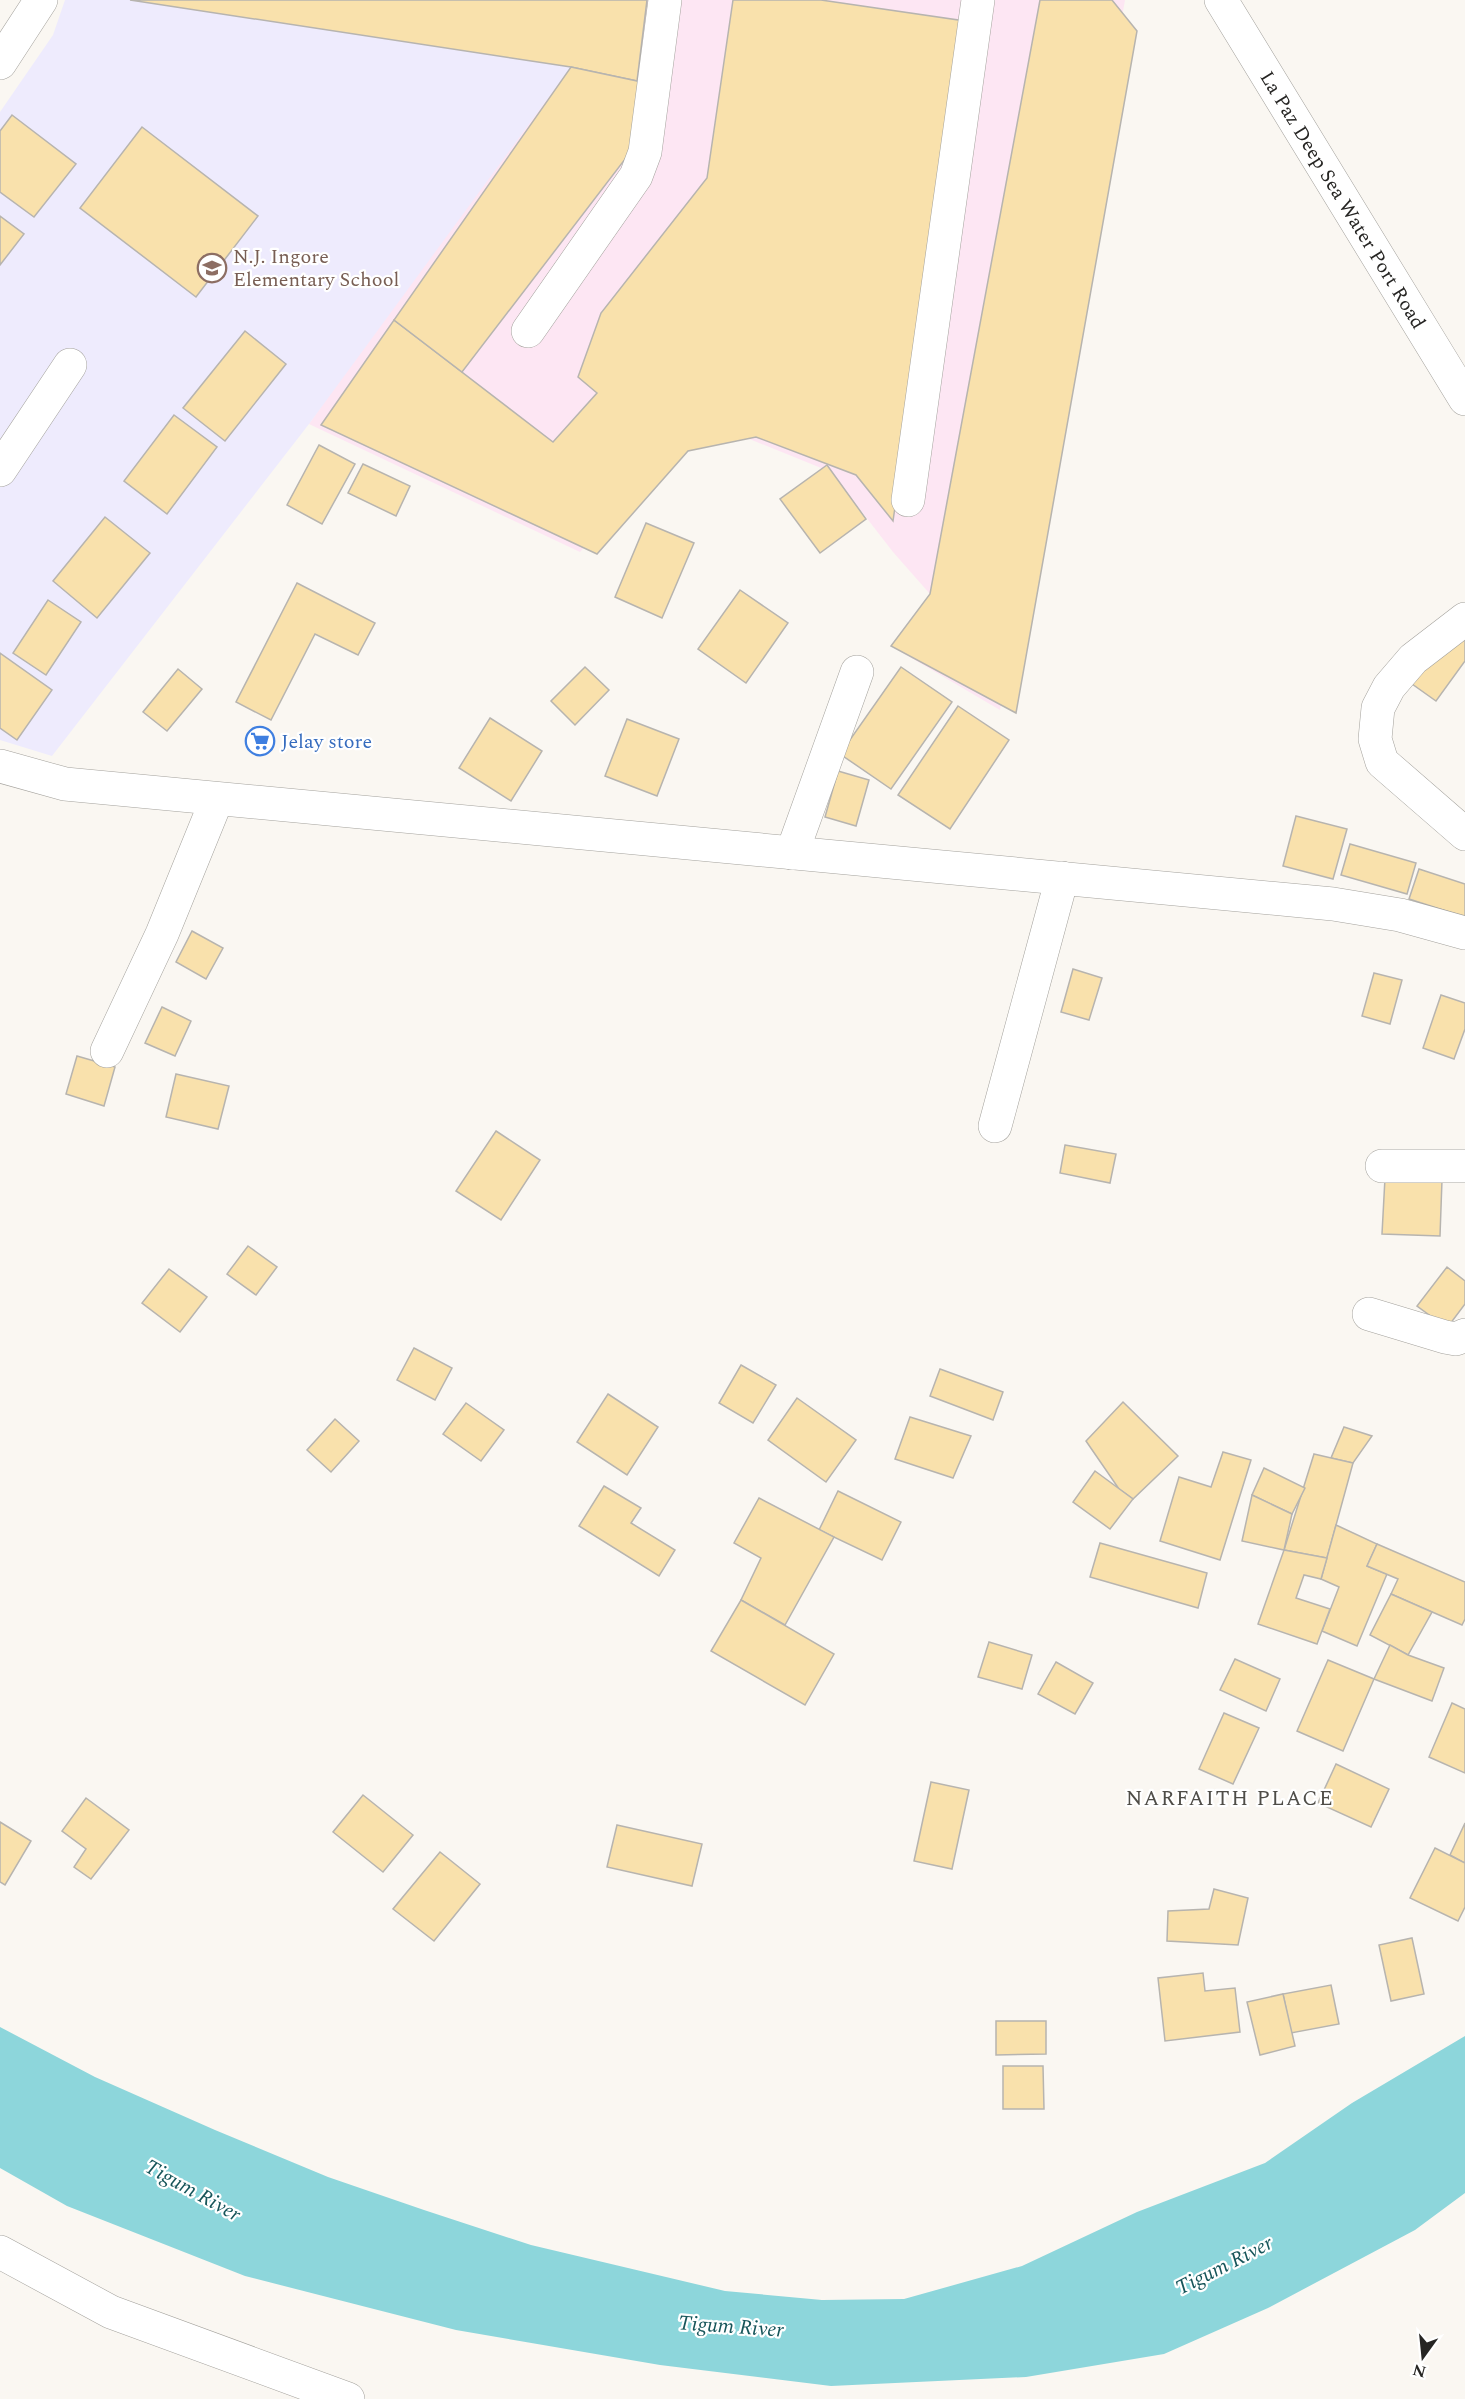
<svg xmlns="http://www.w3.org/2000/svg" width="1465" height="2399" viewBox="0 0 1465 2399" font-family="Spectral,serif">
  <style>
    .industrial { fill: #fde6f3 }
    .education { fill: #eeebfd }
    .water { fill: #8dd6db }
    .building { fill: #f9e1ac; stroke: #b7b4af; stroke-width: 1.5 }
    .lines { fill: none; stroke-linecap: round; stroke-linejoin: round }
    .minor-casing { stroke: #a4a29d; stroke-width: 34 }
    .major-casing { stroke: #a4a29d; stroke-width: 34 }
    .minor { stroke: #fff; stroke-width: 33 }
    .major { stroke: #fff; stroke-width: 33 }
    .labels { text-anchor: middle; stroke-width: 4.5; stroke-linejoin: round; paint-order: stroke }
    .street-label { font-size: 20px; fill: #262523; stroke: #fff }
    .education-label { font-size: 20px; fill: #785e54; stroke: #fff; text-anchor: start }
    .shop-label { font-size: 20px; fill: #366cbe; stroke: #fff; text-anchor: start }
    .neighbourhood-label { font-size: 21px; letter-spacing: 1.5px; fill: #4f4d48; stroke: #fff }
    .water-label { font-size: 21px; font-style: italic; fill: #16555a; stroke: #fff }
  </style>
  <rect width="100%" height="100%" fill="#faf7f2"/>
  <path class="industrial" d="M163,0h962l-125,710 -109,-64 39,-52 -37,-42 -62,-80 -89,-36 -67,9 -95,107 -271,-128 253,-357z"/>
  <path class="education" d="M65,0h100l406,67 -262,357 -257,332 -52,-16v-628l53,-77z"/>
  <path class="water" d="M0,2027l95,50 120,53 113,47 96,33 107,35 194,46 97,9 82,-1 118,-33 115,-54 128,-49 87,-60 113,-67v157l-50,37 -147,78 -104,46 -138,23 -195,9 -171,-21 -204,-35 -211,-54 -178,-70 -67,-38z"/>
  <g class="building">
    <path d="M130,0h517l-10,81 -66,-14z"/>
    <path d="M733,0h88l144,21 -72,500 -37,-46 -100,-38 -68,14 -91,103 -276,-129 73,-105 159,122 44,-49 -19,-16 23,-64 106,-135z"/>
    <path d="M1040,0h72l25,31 -121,682 -125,-67 39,-52z"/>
    <path d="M571,67l66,14 9,18 -17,55 -167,218 -68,-52z"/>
    <path d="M12,115l64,49 -42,53 -34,-25v-61z"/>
    <path d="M142,127l116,89 -62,81 -116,-89z"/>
    <path d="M0,216l24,18 -24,31z"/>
    <path d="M245,331l41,33 -61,77 -42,-33z"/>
    <path d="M174,415l43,32 -50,67 -43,-33z"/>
    <path d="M319,445l36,19 -33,60 -35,-19z"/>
    <path d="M363,464l47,22 -14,30 -48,-23z"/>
    <path d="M827,465l39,54 -46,34 -40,-54z"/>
    <path d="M105,517l45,36 -53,65 -44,-37z"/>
    <path d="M646,523l48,20 -32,75 -47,-21z"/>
    <path d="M297,583l78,40 -17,32 -43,-21 -44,86 -35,-18z"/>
    <path d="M740,590l48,33 -42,60 -48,-34z"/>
    <path d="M48,600l33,22 -35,53 -33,-22z"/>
    <path d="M1465,629v32l-29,40 -31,-22z"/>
    <path d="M0,653l52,37 -35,50 -17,-12z"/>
    <path d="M585,667l24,23 -34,35 -24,-24z"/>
    <path d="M901,667l51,35 -61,87 -51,-35z"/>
    <path d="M178,669l24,20 -35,42 -24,-19z"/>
    <path d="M958,706l51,34 -59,89 -52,-34z"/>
    <path d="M490,718l52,33 -31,50 -52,-33z"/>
    <path d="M627,719l52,20 -22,57 -52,-20z"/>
    <path d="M838,771l31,9 -13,46 -31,-9z"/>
    <path d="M1296,816l51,13 -14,50 -50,-13z"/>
    <path d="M1350,844l66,19 -9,31 -66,-19z"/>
    <path d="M1419,869l46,15v33l-56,-18z"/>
    <path d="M192,931l31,17 -17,31 -30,-17z"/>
    <path d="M1073,969l29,9 -13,42 -28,-8z"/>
    <path d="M1374,973l28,7 -12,44 -28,-8z"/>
    <path d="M1441,995l24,8v26l-11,30 -31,-11z"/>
    <path d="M162,1007l29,14 -16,35 -30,-13z"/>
    <path d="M77,1056l38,11 -11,39 -38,-12z"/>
    <path d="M176,1074l53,12 -11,43 -52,-12z"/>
    <path d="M496,1131l44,29 -39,60 -45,-29z"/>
    <path d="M1065,1145l51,9 -6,29 -50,-10z"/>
    <path d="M1385,1178l57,2 -2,56 -58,-2z"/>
    <path d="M248,1246l29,21 -21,28 -29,-21z"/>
    <path d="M1447,1267l18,14v23l-18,24 -30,-22z"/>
    <path d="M169,1269l38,28 -27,35 -38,-29z"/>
    <path d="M414,1348l38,20 -17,32 -38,-20z"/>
    <path d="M741,1365l35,20 -23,38 -34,-20z"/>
    <path d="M940,1369l63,23 -10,28 -63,-24z"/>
    <path d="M608,1394l50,33 -31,48 -50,-33z"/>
    <path d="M797,1398l59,42 -30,42 -58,-42z"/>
    <path d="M1123,1402l55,54 -45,43 -14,-10 -33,-48z"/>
    <path d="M466,1403l38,27 -23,31 -38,-27z"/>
    <path d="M910,1417l61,19 -18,42 -58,-19z"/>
    <path d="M335,1419l24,22 -28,31 -24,-22z"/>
    <path d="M1344,1427l28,9 -19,27 -22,-5z"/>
    <path d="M1223,1452l28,8 -31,100 -60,-19 19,-64 32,10z"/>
    <path d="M1314,1454l39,9 -26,95 -43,-8z"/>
    <path d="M1264,1468l41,20 -13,26 -40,-19z"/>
    <path d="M1095,1471l38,28 -23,30 -37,-27z"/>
    <path d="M604,1486l37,22 -10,15 44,27 -16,26 -80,-50z"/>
    <path d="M838,1491l63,31 -19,38 -63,-30z"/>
    <path d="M1252,1495l40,19 -8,36 -42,-9z"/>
    <path d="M759,1498l75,39 -49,88 -44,-25 20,-42 -27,-15z"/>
    <path d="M1336,1525l41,19 -10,22 20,8 -30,72 -35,-15 17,-44 -18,-8z"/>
    <path d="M1100,1543l107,30 -9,35 -108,-31z"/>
    <path d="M1377,1544l88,38v37l-3,6 -71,-31 7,-15 -31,-13z"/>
    <path d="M1284,1550l43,8 -6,21 -17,-4 -8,23 34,11 -13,35 -59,-20z"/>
    <path d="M1391,1594l41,18 -24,43 -38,-20z"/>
    <path d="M741,1600l93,54 -29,51 -94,-54z"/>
    <path d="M989,1642l43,13 -10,34 -44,-12z"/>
    <path d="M1390,1645l18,10 36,13 -12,33 -58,-22z"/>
    <path d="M1235,1659l45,20 -14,32 -46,-21z"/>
    <path d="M1328,1660l46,19 -31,72 -46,-20z"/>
    <path d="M1056,1662l37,21 -18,31 -37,-20z"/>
    <path d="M1452,1703l13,6v64l-36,-16z"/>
    <path d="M1224,1713l35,15 -26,56 -34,-15z"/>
    <path d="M1336,1764l53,25 -18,38 -53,-24z"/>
    <path d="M931,1782l38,8 -17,79 -38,-8z"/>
    <path d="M363,1795l50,40 -30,37 -50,-40z"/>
    <path d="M86,1798l43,32 -38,49 -17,-12 12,-18 -24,-18z"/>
    <path d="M0,1822l31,19 -26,44 -5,-3z"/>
    <path d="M1465,1823v40l-15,-8z"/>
    <path d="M617,1825l85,19 -10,42 -85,-19z"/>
    <path d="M1435,1848l30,15v44l-7,14 -48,-23z"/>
    <path d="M440,1852l40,32 -46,57 -41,-32z"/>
    <path d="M1214,1889l34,9 -10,47 -71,-4 1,-30 41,-2z"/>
    <path d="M1412,1938l12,56 -33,7 -12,-56z"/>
    <path d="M1203,1973l2,18 30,-3 5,44 -75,9 -7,-63z"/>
    <path d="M1331,1985l8,39 -48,9 -8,-39z"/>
    <path d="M1283,1994l12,52 -35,9 -13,-53z"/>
    <path d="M996,2021h50v33l-50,1z"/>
    <path d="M1003,2066h40l1,43h-41z"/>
  </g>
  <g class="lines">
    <g class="minor-casing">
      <g id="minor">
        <path d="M0,63l41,-63"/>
        <path d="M528,331l108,-155 9,-24 20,-152"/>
        <path d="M0,470l70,-105"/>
        <path d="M908,500l70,-500"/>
        <path d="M1465,619l-52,40 -24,28 -11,21 -3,31 7,23 83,72"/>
        <path d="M0,766l65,18 1268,120 67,11 65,18"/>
        <path d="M792,853l65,-181"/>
        <path d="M107,1051l55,-117 55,-135"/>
        <path d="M995,1126l67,-248"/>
        <path d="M1382,1166h83"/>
        <path d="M1369,1314l76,23 11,2 9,-4"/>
        <path d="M0,2252l111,60 237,87"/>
      </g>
    </g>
    <g class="major-casing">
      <g id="major">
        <path id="s1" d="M1221,0l244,399"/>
      </g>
    </g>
    <use href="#minor" class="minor"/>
    <use href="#major" class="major"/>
  </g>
  <defs>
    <g id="school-ring" transform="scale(1.5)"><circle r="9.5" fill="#fff" stroke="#8d6e63" stroke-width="1.5"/><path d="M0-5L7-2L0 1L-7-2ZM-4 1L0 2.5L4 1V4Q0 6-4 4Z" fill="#8d6e63"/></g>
    <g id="supermarket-ring" transform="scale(1.5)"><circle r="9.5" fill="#fff" stroke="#3f7fe0" stroke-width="1.5"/><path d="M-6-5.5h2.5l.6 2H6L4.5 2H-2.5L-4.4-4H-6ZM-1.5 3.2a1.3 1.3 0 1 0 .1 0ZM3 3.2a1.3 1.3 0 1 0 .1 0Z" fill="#3f7fe0"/></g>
  </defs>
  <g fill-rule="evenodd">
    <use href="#school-ring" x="212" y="268"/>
    <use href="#supermarket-ring" x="260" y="741"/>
  </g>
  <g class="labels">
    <g class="street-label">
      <text dy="7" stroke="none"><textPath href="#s1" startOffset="234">La Paz Deep Sea Water Port Road</textPath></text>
    </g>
    <g class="education-label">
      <text x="233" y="263">N.J. Ingore<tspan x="233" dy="23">Elementary School</tspan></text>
    </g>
    <g class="shop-label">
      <text x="281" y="748">Jelay store</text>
    </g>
    <g class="neighbourhood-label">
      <text x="1230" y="1805">NARFAITH PLACE</text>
    </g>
    <g class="water-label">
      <text transform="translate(193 2190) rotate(29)" y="7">Tigum River</text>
      <text transform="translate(1224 2265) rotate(-27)" y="7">Tigum River</text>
      <text transform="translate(731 2326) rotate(4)" y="7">Tigum River</text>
    </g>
  </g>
  <g transform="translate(1423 2357) rotate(195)" stroke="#ffffff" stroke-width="4.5" paint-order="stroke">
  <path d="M0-4.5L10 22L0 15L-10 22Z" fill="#262523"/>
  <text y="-9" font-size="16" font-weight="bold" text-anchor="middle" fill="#262523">N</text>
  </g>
</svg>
